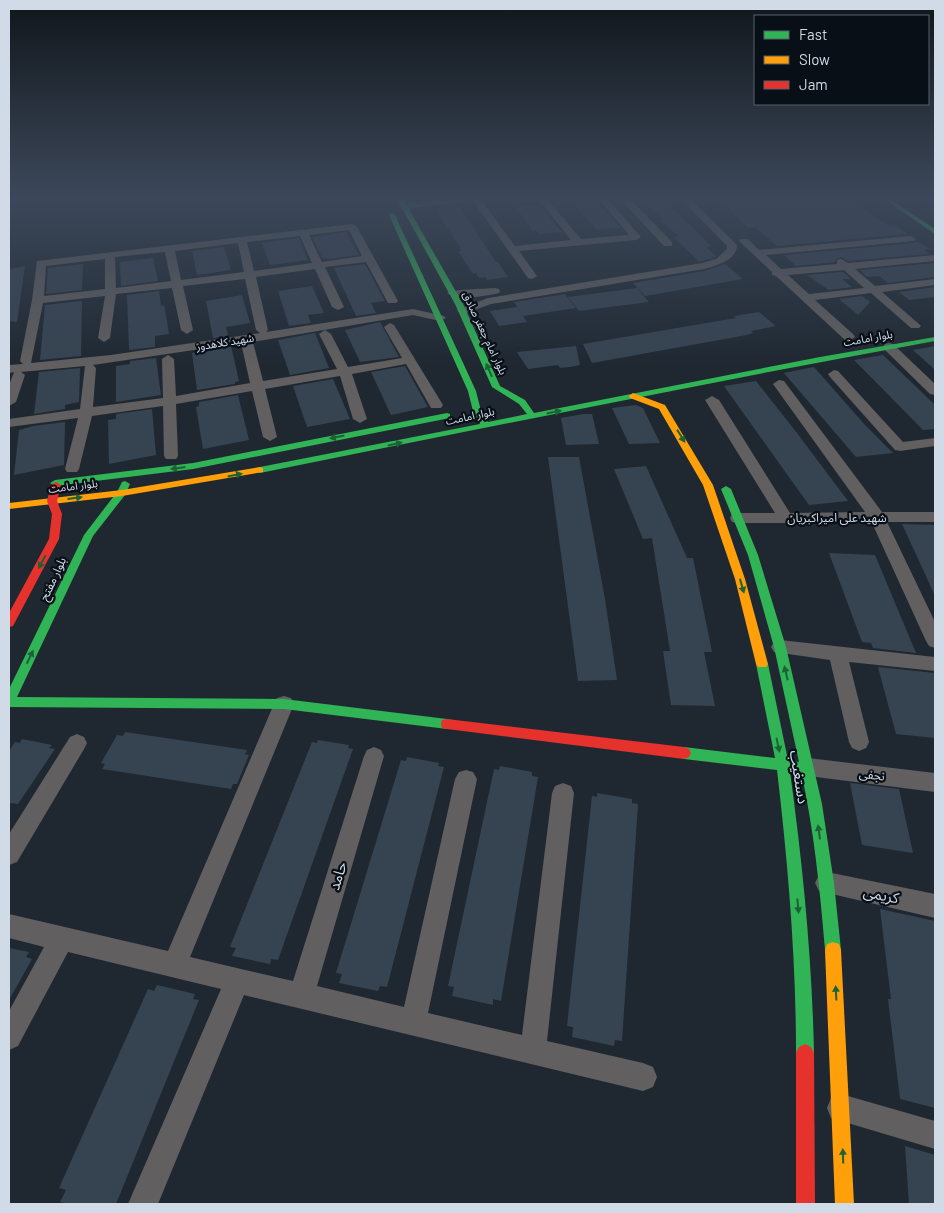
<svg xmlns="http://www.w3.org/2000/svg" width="944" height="1213" viewBox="0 0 944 1213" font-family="Barlow,'Noto Sans Arabic',sans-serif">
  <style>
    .building { fill: #364351 }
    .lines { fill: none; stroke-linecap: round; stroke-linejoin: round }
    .street { fill: #615f5f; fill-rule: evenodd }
    .fast { fill: #30b455; fill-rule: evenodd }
    .slow { fill: #ff9f0a; fill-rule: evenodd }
    .jam { fill: #e5322d; fill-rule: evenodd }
    .oneway { fill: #1c6236 }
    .labels { text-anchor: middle; stroke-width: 4.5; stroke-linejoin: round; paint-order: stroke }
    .far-street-label { font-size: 11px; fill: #d1dbe7; stroke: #090f17 }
    .street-label { font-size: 12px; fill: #d1dbe7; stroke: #090f17 }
    .near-street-label { font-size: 15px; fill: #d1dbe7; stroke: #090f17 }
  </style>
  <rect width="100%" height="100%" fill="#1f2831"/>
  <g class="building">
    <path d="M806,196h39l42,29 6,-1 15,10 -131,12 -22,-19 -7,1 -23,-22h6l-7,-6 38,-3 3,2h9z"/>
    <path d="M663,198l48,48 -5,1 10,9 -1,1 -16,5 -25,-25 5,-1 -19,-15 4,-1 -22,-20z"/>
    <path d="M595,200l20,21 6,7 -24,2 -22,-24h2l-3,-3z"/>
    <path d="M540,205l3,4 19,23 -23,2 -3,-4 -3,1 -17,-24z"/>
    <path d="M459,206l37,56h2l10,15 -21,3 -2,-3 -6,1 -3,-5 -3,1 -15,-23h3l-2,-5 -24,-37z"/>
    <path d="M346,232l13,23 -30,4 -7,-1 -10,-21z"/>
    <path d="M299,238l9,22 -38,5 -8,-22z"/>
    <path d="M917,241l13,8 -6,1 5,4 -81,7 -7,-4 -5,2 -1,3 -39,4 -12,-11 130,-12z"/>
    <path d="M224,247l7,23 -34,5 -5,-24z"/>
    <path d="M153,258l5,23 -37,5 -1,-24z"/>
    <path d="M935,263v14l-47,6 -9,-7 -12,1 -7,-7z"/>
    <path d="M83,264l-1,26 -36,4 2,-26z"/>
    <path d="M365,264l20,37 -14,2 5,10 -20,3 -22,-48z"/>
    <path d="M725,264l18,15 -98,17 -12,-13 71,-12z"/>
    <path d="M25,266l-8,56 -8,-1v-52z"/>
    <path d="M843,272l8,7h-9l10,8 -23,3 -22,-15z"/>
    <path d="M312,286l12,27 -16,2 3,8 -22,3 -11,-35z"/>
    <path d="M935,287v10l-26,3 -10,-8z"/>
    <path d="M637,288l12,14 -70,9 -11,-14z"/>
    <path d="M159,291l2,15 3,-1 2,10 3,19 -14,2v11l-26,3 -2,-55z"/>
    <path d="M565,294l11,14 -53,8 -9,-14z"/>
    <path d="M242,295l8,28 -24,4 2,9 -15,2 -7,-37z"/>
    <path d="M862,296l8,6 -12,13 -19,-16z"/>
    <path d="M82,301l-1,55 -41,4 5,-55z"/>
    <path d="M517,307l10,15 -28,4 -9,-15z"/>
    <path d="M759,312l17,14 -25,5 2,2 -6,2 -155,28 -9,-19 153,-26 -2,-2z"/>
    <path d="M380,322l19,35 -39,5 -15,-32z"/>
    <path d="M315,333l14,35 -39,7 -12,-35z"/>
    <path d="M231,346l8,35 -4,1v2l-38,6 -5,-37z"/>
    <path d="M576,346l4,19 -10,2 -10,1 -2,-3 -30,4 -11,-17z"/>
    <path d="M935,346v24l-22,-20z"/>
    <path d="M883,355l52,50v24l-12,1 -69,-70z"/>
    <path d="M156,358l5,37 -45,7v-36l14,-2v-3z"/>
    <path d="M405,366l23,41 -37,8 -20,-43z"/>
    <path d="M814,367l51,58 28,28 -37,4 -72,-84z"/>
    <path d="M80,368l-1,34 -14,3v4l-31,5 5,-42z"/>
    <path d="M333,379l17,40 -43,8 -14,-41z"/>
    <path d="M756,381l41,52 51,68 -39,4 -85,-119z"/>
    <path d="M238,395l11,45 -46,9 -7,-42 3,-1v-4z"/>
    <path d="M636,405l7,3 17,35 -31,1 -17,-36z"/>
    <path d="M152,409l4,46 -47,9 -1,-44 8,-1v-5z"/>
    <path d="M583,414h9l7,30 -33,1 -5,-27z"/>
    <path d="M65,422l-1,43 -50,10 5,-45 14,-4z"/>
    <path d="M548,457h31l26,142 12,81 -39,1z"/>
    <path d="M646,466l41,92h6l19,94h-8l11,54 -44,-1 -8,-54h7l-18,-113 -9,1 -29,-70z"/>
    <path d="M902,524l33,1v71l-15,-33z"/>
    <path d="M829,553l46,2 41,98 -43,-5 -2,-5 -9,-1z"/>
    <path d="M878,667l57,6v65l-39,-4z"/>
    <path d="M125,732l122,18 -2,4 4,1 -12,29h-4l-2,5 -129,-20 3,-5 -4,-1 16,-28 6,1z"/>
    <path d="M22,739l30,6 -3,3 6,1 -37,55 -9,-1v-52l6,-9 5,1z"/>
    <path d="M318,740l31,5 -1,3 5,1 -75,211 -7,-1 -1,5 -38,-8 4,-8 -6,-1 82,-205 5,1z"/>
    <path d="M407,757l32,6 -1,3 6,1 -57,220 -7,-1 -2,5 -39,-8 3,-9 -6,-1 65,-213 5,1z"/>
    <path d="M500,766l32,6v4l6,1 -37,224 -8,-2v6l-41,-9 2,-9 -6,-1 46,-217 5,1z"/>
    <path d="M850,783l49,6 14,64 -51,-8z"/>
    <path d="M597,793l35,6v4l6,1 -16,237 -7,-1 -1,6 -42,-9 1,-10 -6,-1 25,-230 5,1z"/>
    <path d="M880,909l55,12v187l-35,-9 -12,-100h3z"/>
    <path d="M9,948l20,4 -3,5 6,2 -23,41z"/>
    <path d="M157,985l38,9 -2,5 6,1 -83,204h-47l-9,-2 6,-12 -7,-2 89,-199 6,2z"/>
    <path d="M905,1146l30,9v49h-26z"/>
  </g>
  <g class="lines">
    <g class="street">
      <path d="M464,197h15l36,49 56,-6 -34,-43h8l36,42 48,-4 -32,-38h9l35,40 -5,3 -117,11 18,25 -5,3 -4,-1 -55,-77 -69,8 -5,-3 5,-3z"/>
      <path d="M618,197h10l44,45v4h-8z"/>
      <path d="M679,197h10l48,48c0,15 -21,21 -33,24l-213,35 -28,10 -6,-3 2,-2 29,-11 214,-35 14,-4 11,-10v-3z"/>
      <path d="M352,224l5,3 41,74 -2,2h-8l-22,-41 -41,5 19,40 -6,3 -6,-3 -17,-38 -59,8 12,53 -2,2 147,-23 31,7 2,2 -6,3 -27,-6 -160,27 10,39 74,-12 -18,-35 6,-4 6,4 17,33 54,-9 -18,-31 6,-4 4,2 49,80 -2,3h-10l-25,-44 -54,10 15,45 -7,4 -7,-4 -13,-43 -75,13 12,48 -7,4 -7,-4 -11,-46 -76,13 2,52 -2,3h-10l-2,-3 -1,-50 -71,10 -13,53 -2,3h-10l-2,-3 13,-51 -69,9v-8l71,-10 5,-43 -64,6 4,3 -9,27 -7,4v-21l5,-13 -5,1v-8l14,-1 -3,-3 12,-61 5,-39zM349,230l13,26 -40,6 -13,-27zM300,236l12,27 -58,8 -7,-29zM238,243l6,29 -63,8 -6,-29zM165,252l6,29 -55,7 -1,-31zM105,259v30l-61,7 2,-30zM245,279l11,51 4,3 -149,22 -80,8 12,-60 62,-7 -7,42 6,4 6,-4 6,-44 56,-6 9,42 6,4 6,-4 -10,-44zM241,343l9,40 -74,13 -2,-37 -6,-4 -6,4 1,39 -70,9 3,-39 -3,-3z"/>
      <path d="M911,236l5,3 -2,2 -148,14 15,14 56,-5v-4l4,-1 7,4 87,-8v6l-80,8 20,17 60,-7v6l-53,7 37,32 2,2 -2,2h-8l-40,-35 -56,7 38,34 2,3 -6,4 -4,-1 -69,-64 -4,-1v-3l-33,-31 1,-2h8l11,11zM844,270l20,18 -55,6 -21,-19z"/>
      <path d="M495,288l4,1 1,2 -1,2c-12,3 -43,8 -52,0 5,-4 38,-4 48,-5z"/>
      <path d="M889,343l4,1 42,40v11l-5,-1 -45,-44 -2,-3 2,-3z"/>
      <path d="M834,370l4,1 65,71 32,-4v8l-35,5 -5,-1 -65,-73 -2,-3z"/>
      <path d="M779,380l5,1 98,131h53v10h-48l48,100v26l-6,-2 -3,-5 -54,-118h-134l-6,-1 -2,-4 2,-4 6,-1h37l-70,-113 7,-4 7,4 71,113 75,-1 -92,-128z"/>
      <path d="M780,640l155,17v14l-86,-9 20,80 -3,6 -7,3 -7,-3 -3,-6 -19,-82 -56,-8 -3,-5 3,-5z"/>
      <path d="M284,696l7,2 3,6 -104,253 103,24 71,-225 3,-6 7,-3 7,3 3,6 -67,230 87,21 51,-228 4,-7 7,-2 7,2 4,7 -49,234 94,22 30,-242 3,-7 8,-3 8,3 3,7 -27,248 96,22 10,4 4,10 -4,10 -10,4 -399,-96 -86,209h-30l93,-215 -153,-37 -50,94 -9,4v-39l35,-64 -35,-9v-24l159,37 106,-247 3,-6z"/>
      <path d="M77,734l7,3 3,6 -3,6 -67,113 -8,3v-31l61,-97z"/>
      <path d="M808,758l127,15v19l-127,-16 -7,-2 -3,-7 3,-7z"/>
      <path d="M827,872l108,22v24l-116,-27 -4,-8 4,-8z"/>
      <path d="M841,1094l94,27v28l-104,-31 -4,-10 4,-10z"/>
    </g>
    <g class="fast">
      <path d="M396,197h6l61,107 37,82 25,14 9,13 286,-56 115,-20v4c-226,41 -450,87 -675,132l-3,-1v-4l3,-1 220,-43 -7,-13 -5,-20 -79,-176 3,-2 3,2 81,176 5,20 7,11 39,-8 -8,-10 -27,-17 -37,-83z"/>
      <path d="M881,197h6l48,32v5z"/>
      <path d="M447,413l3,1v4l-257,51 -138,17 -5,-3 5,-3 138,-17z"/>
      <path d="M125,481l5,3 -5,11 -32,41 -76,161 267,2 163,20 5,1 1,4 -1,4 -5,1 -163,-20 -275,-2v-18l75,-154 33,-43 5,-10z"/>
      <path d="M726,486l5,3 27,66 28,92 36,157 12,79 7,67 -2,6 -6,2 -6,-2 -2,-6c-5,-60 -11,-120 -24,-179l-11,1c13,94 22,187 24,281l-3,6 -6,3 -6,-3 -3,-6c0,-95 -8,-189 -19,-283l-93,-11 -5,-2 -2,-4 2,-4 5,-2 91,11 -19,-94 2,-3h8l2,3 20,96 11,2 -25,-115 -26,-92 -27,-66z"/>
    </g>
    <g class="slow">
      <path d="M633,393l32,12 48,80 32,94 23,85 -2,3h-8l-2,-3 -21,-85 -32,-94 -44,-76 -29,-11 -1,-2z"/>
      <path d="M260,467l3,1v4l-141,24 -113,13v-6l113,-13z"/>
      <path d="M833,942l6,2 2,6 13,254h-19l-10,-254 2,-6z"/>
    </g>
    <g class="jam">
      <path d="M56,482l5,3 -4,16 5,13 -3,25 -46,87 -4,1v-14l40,-74 3,-25 -5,-13 4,-16z"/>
      <path d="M447,719l237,28 5,2 2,4 -2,4 -5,2 -237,-30 -5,-1 -1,-4 1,-4z"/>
      <path d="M805,1044l6,3 3,6 1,151h-19v-151l3,-6z"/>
    </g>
  </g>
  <defs><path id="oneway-solid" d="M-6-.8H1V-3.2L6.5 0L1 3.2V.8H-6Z" transform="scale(1.25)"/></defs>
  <g class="oneway">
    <use href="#oneway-solid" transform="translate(489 370) rotate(-114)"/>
    <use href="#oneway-solid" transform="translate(554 412) rotate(-11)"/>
    <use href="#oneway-solid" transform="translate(681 436) rotate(58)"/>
    <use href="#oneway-solid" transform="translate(337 437) rotate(169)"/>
    <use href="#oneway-solid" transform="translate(395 444) rotate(-12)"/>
    <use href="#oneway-solid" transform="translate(178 468) rotate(173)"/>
    <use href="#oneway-solid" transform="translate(235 475) rotate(-11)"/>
    <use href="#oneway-solid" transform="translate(75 498) rotate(-7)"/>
    <use href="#oneway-solid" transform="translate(42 562) rotate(118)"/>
    <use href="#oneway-solid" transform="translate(742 586) rotate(74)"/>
    <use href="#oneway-solid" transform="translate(30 657) rotate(-64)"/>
    <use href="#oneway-solid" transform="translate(786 673) rotate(-103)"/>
    <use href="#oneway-solid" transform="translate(778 745) rotate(78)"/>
    <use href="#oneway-solid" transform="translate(819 832) rotate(-98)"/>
    <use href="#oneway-solid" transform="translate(798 906) rotate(85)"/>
    <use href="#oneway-solid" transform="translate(836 993) rotate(-93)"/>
    <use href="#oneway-solid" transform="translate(843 1156) rotate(-92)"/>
  </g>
  <linearGradient id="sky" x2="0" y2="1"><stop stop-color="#11161b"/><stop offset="0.54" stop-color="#3c485a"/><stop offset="1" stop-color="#3c485a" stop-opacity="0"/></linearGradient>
  <rect width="944" height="366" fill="url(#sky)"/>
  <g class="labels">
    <g class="far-street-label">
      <text transform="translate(485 333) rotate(65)" y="4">بلوار امام جعفر صادق</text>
      <text transform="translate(868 338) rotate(-10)" y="4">بلوار امامت</text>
      <text transform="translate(225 342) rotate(-9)" y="4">شهید کلاهدوز</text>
      <text transform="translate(470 416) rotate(-12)" y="4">بلوار امامت</text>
      <text transform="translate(73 486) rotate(-7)" y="4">بلوار امامت</text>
    </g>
    <g class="street-label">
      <text x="837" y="522">شهید علی امیراکبریان</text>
      <text transform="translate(53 579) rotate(-65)" y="4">بلوار مفتح</text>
      <text transform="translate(872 775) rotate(7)" y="4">نجفی</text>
    </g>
    <g class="near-street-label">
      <text transform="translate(799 777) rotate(81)" y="5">دستغیب</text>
      <text transform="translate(338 876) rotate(-73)" y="5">حامد</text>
      <text transform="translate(881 895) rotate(12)" y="5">کریمی</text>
    </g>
  </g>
  <rect width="944" height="1213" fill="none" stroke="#d1dbe7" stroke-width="20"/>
  <rect x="754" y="15" width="175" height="90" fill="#090f17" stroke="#59616a"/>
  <rect x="764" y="31" width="25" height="8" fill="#30b455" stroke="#59616a"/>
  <text x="799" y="40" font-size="15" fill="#d1dbe7">Fast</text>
  <rect x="764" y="56" width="25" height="8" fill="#ff9f0a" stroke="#59616a"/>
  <text x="799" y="65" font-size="15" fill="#d1dbe7">Slow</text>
  <rect x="764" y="81" width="25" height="8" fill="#e5322d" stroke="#59616a"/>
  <text x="799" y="90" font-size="15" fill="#d1dbe7">Jam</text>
</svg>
